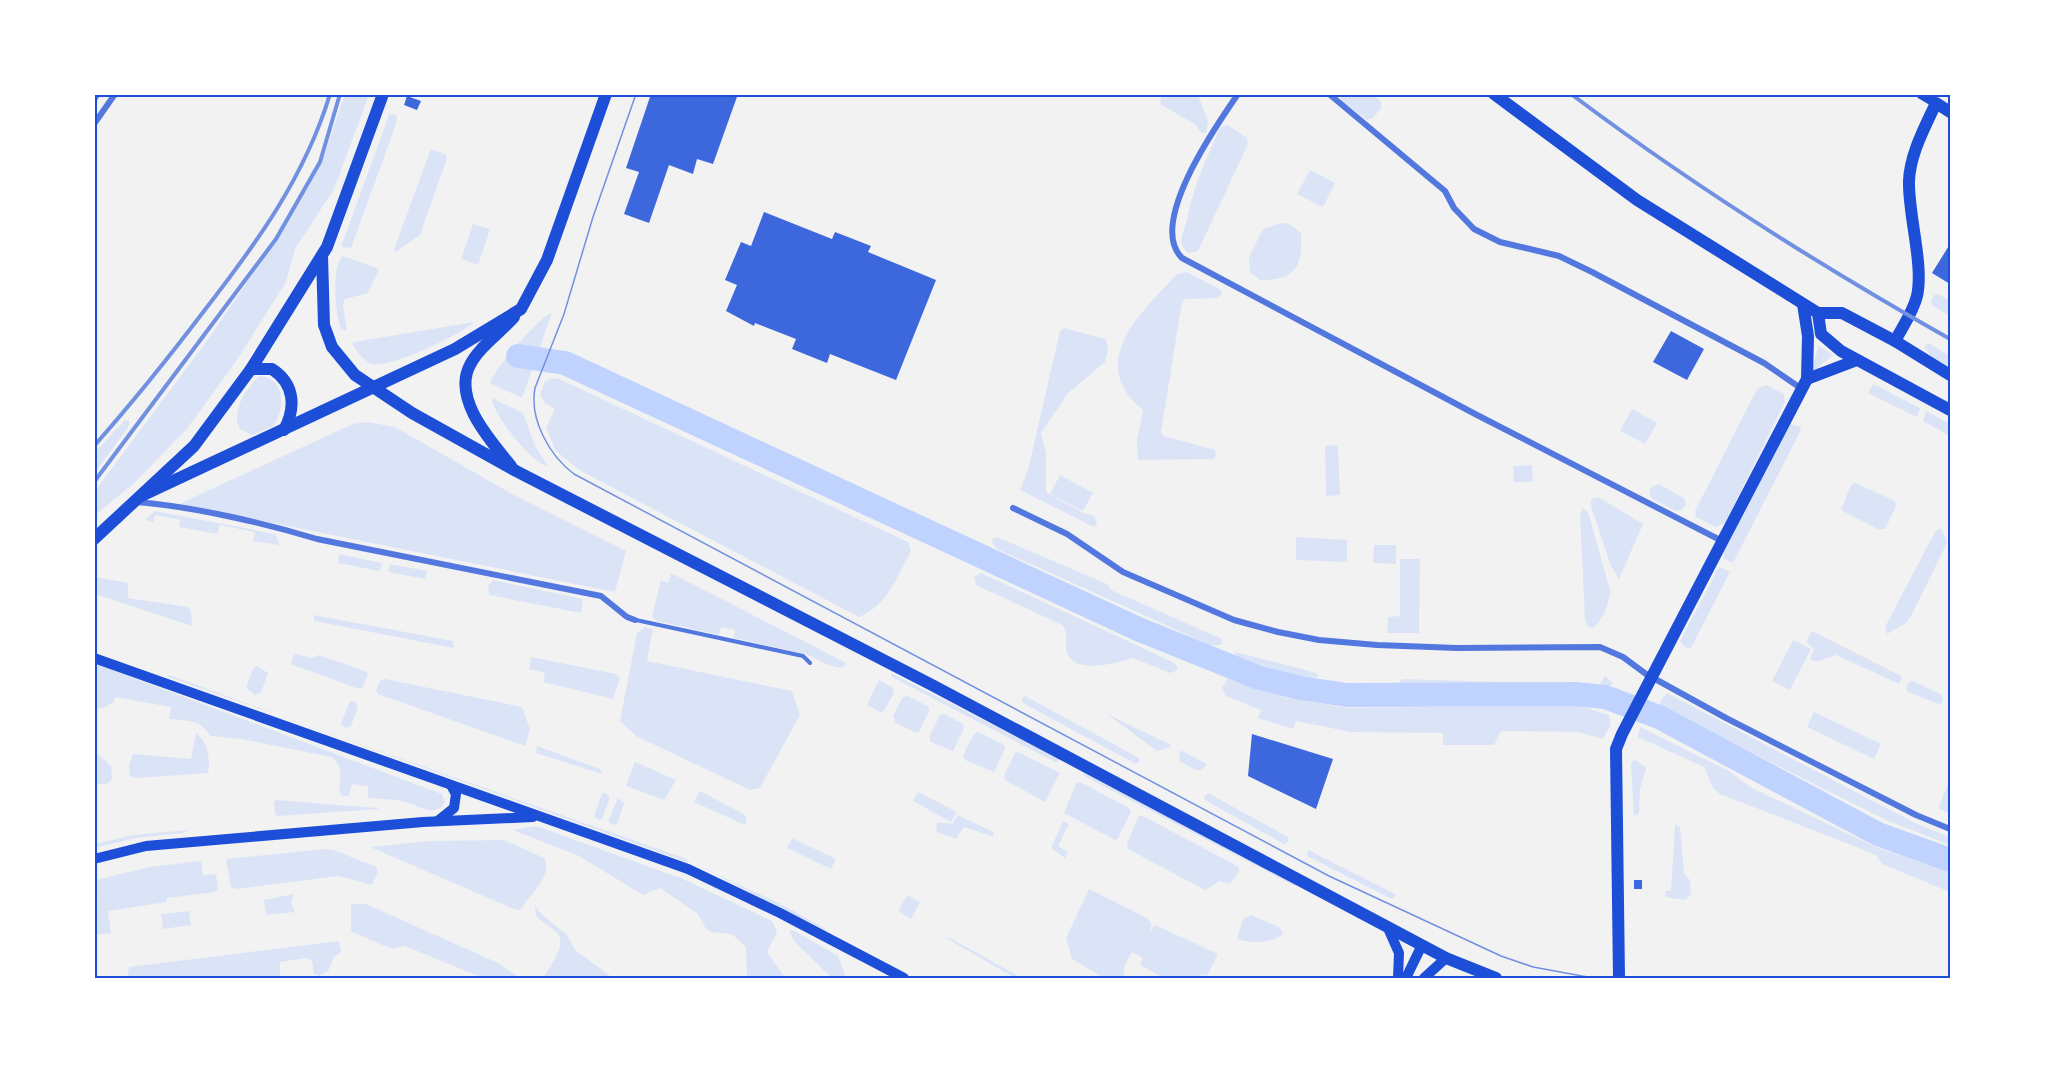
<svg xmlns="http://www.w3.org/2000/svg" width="2045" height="1073" viewBox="0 0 2045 1073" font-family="'PT Sans Narrow',sans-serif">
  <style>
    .green { fill: #dbe4f7 }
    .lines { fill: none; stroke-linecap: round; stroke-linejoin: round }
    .river { stroke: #bfd3fe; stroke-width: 24 }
    .building { fill: #3d67dc }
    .service { stroke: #5277de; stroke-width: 4 }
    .minor { stroke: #5277de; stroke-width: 6 }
    .secondary { stroke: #1d4ed8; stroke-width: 10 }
    .primary { stroke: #1d4ed8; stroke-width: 12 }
    .tram { stroke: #7290e2; stroke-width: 1.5 }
    .rail { stroke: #7290e2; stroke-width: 4 }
    .neatline { fill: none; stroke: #1d4ed8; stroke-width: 2 }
  </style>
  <rect width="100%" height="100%" fill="#f2f2f2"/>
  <g class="green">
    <path d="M345,94l24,1 -35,94 -39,60 -9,33 -51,81 -49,67 -53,54 -38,31v-24l111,-149 74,-108 43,-75z"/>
    <path d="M1162,94l36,1 10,26 -2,12h-5l-5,-8 -36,-21z"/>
    <path d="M1342,94l32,1 7,7v6l-8,10 -6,2 -26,-20z"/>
    <path d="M393,114l4,2 -1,8 -45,124 -10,-1 48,-132z"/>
    <path d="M1228,125l19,13 1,6 -50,107 -9,2c-14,-9 -5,-20 -2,-33 8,-38 16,-53 31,-88l4,-6z"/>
    <path d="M431,149l14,5 2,4 -27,77 -25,17 -1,-3z"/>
    <path d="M1310,170l25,13 -12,24 -26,-13z"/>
    <path d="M1281,223l8,1 12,9c2,35 -6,47 -41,47l-10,-8 -1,-15 14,-28z"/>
    <path d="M473,224l17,5 -12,36 -17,-6z"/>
    <path d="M343,256l36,13 -11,24 -23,6 -2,6 4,26 -6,-2c-6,-15 -10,-63 2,-73z"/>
    <path d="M1187,272l34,18 1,3 -4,5 -33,1 -3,3 -21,130 3,4 51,14 1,5 -3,4 -75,1 -1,-20 6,-30c-58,-48 -2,-97 34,-136z"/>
    <path d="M1938,294l12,7v15l-17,-10 -2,-5 3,-6z"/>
    <path d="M552,313l-30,85 -32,-15c3,-13 50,-67 62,-70z"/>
    <path d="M474,322c-13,13 -85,47 -102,42 -9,-3 -15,-13 -20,-20l2,-2z"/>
    <path d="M1064,328l42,11 2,10 -3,13 -37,31 -27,40 5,20v39l37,21 11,3 3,7 -3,4 -74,-37 8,-20 32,-139z"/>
    <path d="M1928,343l22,13v14l-17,-11 -9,-12z"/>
    <path d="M1819,346l14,9 -23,19z"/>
    <path d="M259,376c26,1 27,33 14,50l-21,9 -12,-6c-10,-17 6,-41 19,-53z"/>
    <path d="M551,378l8,1 349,163 3,9c-14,26 -23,54 -52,66l-280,-147 -23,-19 -10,-23 9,-19 -10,-6 -5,-8 5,-14z"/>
    <path d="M1873,384l47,24 -3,9 -49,-24z"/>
    <path d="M1766,385l18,9 1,8 -60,121 -10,4 -19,-10 -1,-6 62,-122z"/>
    <path d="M492,398l31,15 12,33 13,20c-16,-1 -58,-56 -56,-68z"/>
    <path d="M1632,409l25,14 -12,21 -25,-13z"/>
    <path d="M1926,411l24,13v12l-27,-15z"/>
    <path d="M125,420l5,1 -2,7 -33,44v-20z"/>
    <path d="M368,422l27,5 117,67 114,57 -11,41 -436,-88 174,-80z"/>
    <path d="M1788,423l12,4 1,3 -68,133 -9,-4v-7z"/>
    <path d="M1338,445l2,50 -14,1 -1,-50z"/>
    <path d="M1532,465l1,17h-19l-1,-16z"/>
    <path d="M1060,475l33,18 -10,18 -33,-17z"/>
    <path d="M1855,483l40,18 1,5 -11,23h-7l-37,-19 10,-25z"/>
    <path d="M1658,484l26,14 2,6 -4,6 -6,1 -25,-13 -2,-9z"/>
    <path d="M1598,497l45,27 -24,55 -9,-15 -19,-58v-7z"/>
    <path d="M1583,508l5,4 22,78c0,12 -8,31 -17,38l-6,-2 -2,-7 -5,-105z"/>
    <path d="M155,511l120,23 5,11 -27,-4 2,-9 -35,-7 -3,9 -38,-7 1,-7 -25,-5 -2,7 -8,-2z"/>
    <path d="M1941,529l6,11 -1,5 -35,71 -5,7 -19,11 -2,-7 51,-97z"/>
    <path d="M997,537l110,47 4,6 111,49 -1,6h-11l-213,-96 -5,-6 1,-5z"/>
    <path d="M1296,537l51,3v22l-51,-2z"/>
    <path d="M1374,545h22v19l-23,-1z"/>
    <path d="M339,554l43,9 -2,8 -42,-8z"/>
    <path d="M1400,559h20l-1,74h-32l1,-16 12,-1z"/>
    <path d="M390,564l37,7 -2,8 -37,-7z"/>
    <path d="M1719,567l11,5 -39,76 -4,1 -7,-8z"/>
    <path d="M981,573l194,90 3,7 -8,3 -37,-15c-16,5 -58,17 -66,-5 -3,-9 2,-20 -5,-28l-86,-40 -2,-8z"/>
    <path d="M671,574h2l173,89 -3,5c-14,-1 -25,-8 -37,-14l-72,-16 1,-8 -14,-3 -2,8 -62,-14 -5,-4 9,-37 7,3z"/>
    <path d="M95,577l33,6v15l60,9 3,5 1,14 -97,-32z"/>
    <path d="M493,580l90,19 -2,14 -92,-18 -1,-9z"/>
    <path d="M314,615l139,26 1,7 -140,-27z"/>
    <path d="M645,627l8,2 -6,32 145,30 8,24 -40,73 -10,2 -114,-54 -16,-15 17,-88z"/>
    <path d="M1811,632h3l85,43 3,3 -3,6 -63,-29 -20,7 -6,-3 4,-10 -8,-7z"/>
    <path d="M1793,640l18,9 -21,41 -18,-9z"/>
    <path d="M1235,652l82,21 1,4 -12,2 -70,-22z"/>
    <path d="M297,654l14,4 8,-3 48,17 1,3 -6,13h-6l-63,-23 -2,-2 3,-8z"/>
    <path d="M531,657l85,17 4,4 -7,21 -70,-17 2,-9 -16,-4z"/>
    <path d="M94,663l348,131 3,9c-13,16 -28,1 -43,-2 -11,-2 -23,-2 -34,-3v-12l-16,-2 -3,12h-7l-3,-5c1,-14 5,-25 -8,-34l-89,-18 -32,-3c-9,-17 -23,-15 -41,-17l2,-12 -56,-10 -1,5 -11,6h-8z"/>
    <path d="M257,666l11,7 -7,20 -6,2 -9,-7 7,-20z"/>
    <path d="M891,673l167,85 1,3 -4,1 -163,-85z"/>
    <path d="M169,675l99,36 1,1 -101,-35z"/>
    <path d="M1605,676l8,7 -6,7 -31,-4 -176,-1 -1,-3 4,-3 196,6z"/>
    <path d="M1228,678l60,20 60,10 229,-3 32,10 2,9 -8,15 -25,-7 -77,-1 -7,14h-51v-12l-92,-1 -55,-11 -3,8 -35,-11 3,-8 -35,-14 -4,-8z"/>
    <path d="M385,679l137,28 8,22 -5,17 -147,-52 -2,-3 4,-10z"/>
    <path d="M879,680l14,8 1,5 -10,18 -4,1 -13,-7z"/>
    <path d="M1913,681l29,14 1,5 -2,5 -33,-13 -2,-4 3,-6z"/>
    <path d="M1667,693l248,130 35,14v8l-64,-25 -224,-112 -2,-6z"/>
    <path d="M908,696l21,11v4l-10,21h-5l-19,-10 -2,-6 10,-19z"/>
    <path d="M1025,696l114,62v5h-5l-111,-60 -2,-3z"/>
    <path d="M350,701l6,1 2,5 -7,19 -6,2 -4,-5z"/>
    <path d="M1814,712l67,32 -7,15 -67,-32z"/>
    <path d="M944,714l19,10 1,4 -11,23 -22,-9 -2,-5 11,-22z"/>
    <path d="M1107,714l64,31 -2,3 -12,3z"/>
    <path d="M277,715l410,144 1,2 -1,1z"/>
    <path d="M1640,727l89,44 21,16 126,60 74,25v20l-68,-28 -5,-8 -8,-4 -149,-58 -7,-6 -9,-21 -66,-30z"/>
    <path d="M978,732l26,13 1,4 -11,23 -29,-12 -2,-5 11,-21z"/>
    <path d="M196,733c11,7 15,27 12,40l-72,5 -6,-2 -1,-11 4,-11 58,5z"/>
    <path d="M537,746l63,23 2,5 -66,-21z"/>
    <path d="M1180,750l27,14 -5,6h-6l-17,-9z"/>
    <path d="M95,751l16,15 1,13 -5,5h-12z"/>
    <path d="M1018,752l42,21 -15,29 -40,-22 -1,-4 11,-23z"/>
    <path d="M1636,760l10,8 -6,21 -1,24 -5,3 -3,-50 1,-5z"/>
    <path d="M635,762l41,18 -12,20 -38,-14z"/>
    <path d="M1083,772l212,112v2l-211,-110z"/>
    <path d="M1950,780v34l-12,-6z"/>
    <path d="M1080,782l49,26 2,4 -13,26 -3,2 -51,-27 12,-30z"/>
    <path d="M700,791l45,24 2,8 -4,1 -49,-22z"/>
    <path d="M918,792l39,20 -6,10 -38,-21z"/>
    <path d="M605,793l5,4 -8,22 -3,1 -5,-4 8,-22z"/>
    <path d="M1208,793l80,44 1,4 -5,3 -79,-44 -1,-3z"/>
    <path d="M618,798l6,5 -7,21 -3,1 -6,-3z"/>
    <path d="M276,800l101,8 2,1 -101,7 -3,-2 -1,-12z"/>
    <path d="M958,815l35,17 1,5 -30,-10 -8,12 -20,-7 1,-10 15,2z"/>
    <path d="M1139,816h4l96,51v4l-9,13 -10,-3 -15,9 -77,-41 -1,-6z"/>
    <path d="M1063,821l6,3 -11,22 10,6 -3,6 -14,-10z"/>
    <path d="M1675,824l5,3 4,47 6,6 1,14 -6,6 -20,-3 1,-6h5z"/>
    <path d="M536,826l147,53 89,42 5,11 -10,20 18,26h-38l-1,-31 -14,-13 -20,-2 -6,-3 -8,-15 -38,-26 -17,7 -64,-39 -66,-26z"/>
    <path d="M188,830l-5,3 -48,5 -40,10v-4l38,-9z"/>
    <path d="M792,838l44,21 -5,10 -44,-21z"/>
    <path d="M504,840l40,18c10,17 -15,37 -24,52l-6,-1 -144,-62 60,-6z"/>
    <path d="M325,849l9,1 42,17 2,4 -6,14 -33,-9 -102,13 -6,-2 -5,-28z"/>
    <path d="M1308,850l87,44 1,2 -4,3 -85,-43z"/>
    <path d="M201,861l2,14 13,-1 2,15 -3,3 -48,6v4l-59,9 3,22 -16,2v-30l3,-1 -3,-6v-18l55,-13z"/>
    <path d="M697,865l86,40 43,24 -1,1z"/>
    <path d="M1089,889l58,29 4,5 -1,10 5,-8 63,29 -11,22 -5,-2 -4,4h-34l-24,-13 3,-7 -11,-6 -8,15v11h-20l-32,-19 -6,-21z"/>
    <path d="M294,894l-3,9 4,9 -29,3 -2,-15z"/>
    <path d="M907,895l13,7 -9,17 -13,-8z"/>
    <path d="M351,904h15l132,59 22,15h-37l-78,-32 -13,3 -40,-17 -1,-3z"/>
    <path d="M535,905l5,8 27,22 8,15 38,28h-70c5,-9 24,-32 15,-44 -5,-7 -16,-11 -22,-18z"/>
    <path d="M189,911l2,14 -28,4 -2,-15z"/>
    <path d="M1251,915l28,12 4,7c-9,9 -34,10 -46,5l6,-20z"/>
    <path d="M793,930l45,26 8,22h-14l-37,-36 -6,-11z"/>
    <path d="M946,938h4l72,40h-7z"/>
    <path d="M339,941l2,11 -7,5 -6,14 -9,5 -5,-2 -2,-13 -5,-3 -27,4v16h-153l2,-11z"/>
  </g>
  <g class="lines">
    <path class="river" d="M518,356l47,7 573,266 119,48 43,11 47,7 228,-1 30,3 54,20 219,117 72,26"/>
  </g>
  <g class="building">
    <path d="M651,94h87l-25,70 -16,-5 -4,15 -24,-9 -20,58 -25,-9 15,-42 -13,-4z"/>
    <path d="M407,96l14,5 -4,9 -13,-5z"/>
    <path d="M764,212l68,27 3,-7 36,14 -3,6 68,28 -40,100 -66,-26 -3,9 -35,-14 4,-10 -41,-16 -1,3 -28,-15 11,-26 -12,-5 16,-38 10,4z"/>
    <path d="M1950,244v40l-18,-11z"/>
    <path d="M1671,331l33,18 -17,31 -34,-18z"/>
    <path d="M1252,734l81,25 -17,50 -68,-33z"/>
    <rect x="1634" y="880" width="8" height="9"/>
  </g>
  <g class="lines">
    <path class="service" d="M636,620l167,36 7,7"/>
    <g class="minor">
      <path d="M1238,94c-22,32 -91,130 -56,164l295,157 245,126"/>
      <path d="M1329,94l116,97 9,17 20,21 26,13 59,14 33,16 172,91 38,26"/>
      <path d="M94,124l21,-30"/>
      <path d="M135,502c56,4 129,21 182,37l284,57 26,21 8,3"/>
      <path d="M1013,508l54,26 56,38 111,48 44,12 41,8 58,5 80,3 143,-1 23,10 23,17 80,44 190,97 34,14"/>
    </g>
    <g class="secondary">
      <path d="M1921,94l15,9"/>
      <path d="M94,658l594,211 92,44 124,65"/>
      <path d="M439,820l15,-12 2,-14 -4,-7"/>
      <path d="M94,859l52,-13 277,-24 110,-5"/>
      <path d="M1387,926l12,27 -1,25"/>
      <path d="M1406,978l16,-33"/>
      <path d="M1424,978l22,-20"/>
    </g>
    <g class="primary">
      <path d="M1494,94l143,106 181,113"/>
      <path d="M322,256l2,69 8,22 23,28 57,38 104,58 416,214 514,273 50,20"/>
      <path d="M1818,313l3,21 20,17 109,59"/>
      <path d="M1818,313h24l53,28 55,34"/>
      <path d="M1895,341c8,-15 18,-29 22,-45 7,-31 -9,-82 -8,-115 1,-27 16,-54 27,-78l14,9"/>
      <path d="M251,369h21c23,15 24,39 12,61"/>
      <path d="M1807,379l50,-19"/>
      <path d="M511,466c-20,-25 -59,-67 -41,-101 9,-18 30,-32 44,-48"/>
      <path d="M143,495l312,-146 66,-40 26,-49 59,-166"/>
      <path d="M94,539l100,-93 57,-77 76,-122 56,-153"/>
      <path d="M1619,978l-3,-229 6,-15 185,-355 1,-43 -5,-32"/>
    </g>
    <path class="tram" d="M636,94l-43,123 -29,97 -29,74c-6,32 15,68 39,86l755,402 172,80 32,11 60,11"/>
    <g class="rail">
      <path d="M1571,94c121,91 248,171 379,245"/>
      <path d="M94,101l5,-7"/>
      <path d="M94,446c39,-44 75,-89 110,-135 52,-67 101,-134 126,-217"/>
      <path d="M94,482l182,-243 44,-77 20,-68"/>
    </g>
  </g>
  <rect width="2045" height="1073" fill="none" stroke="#ffffff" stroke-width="192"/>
  <rect x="96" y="96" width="1853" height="881" class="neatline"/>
</svg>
